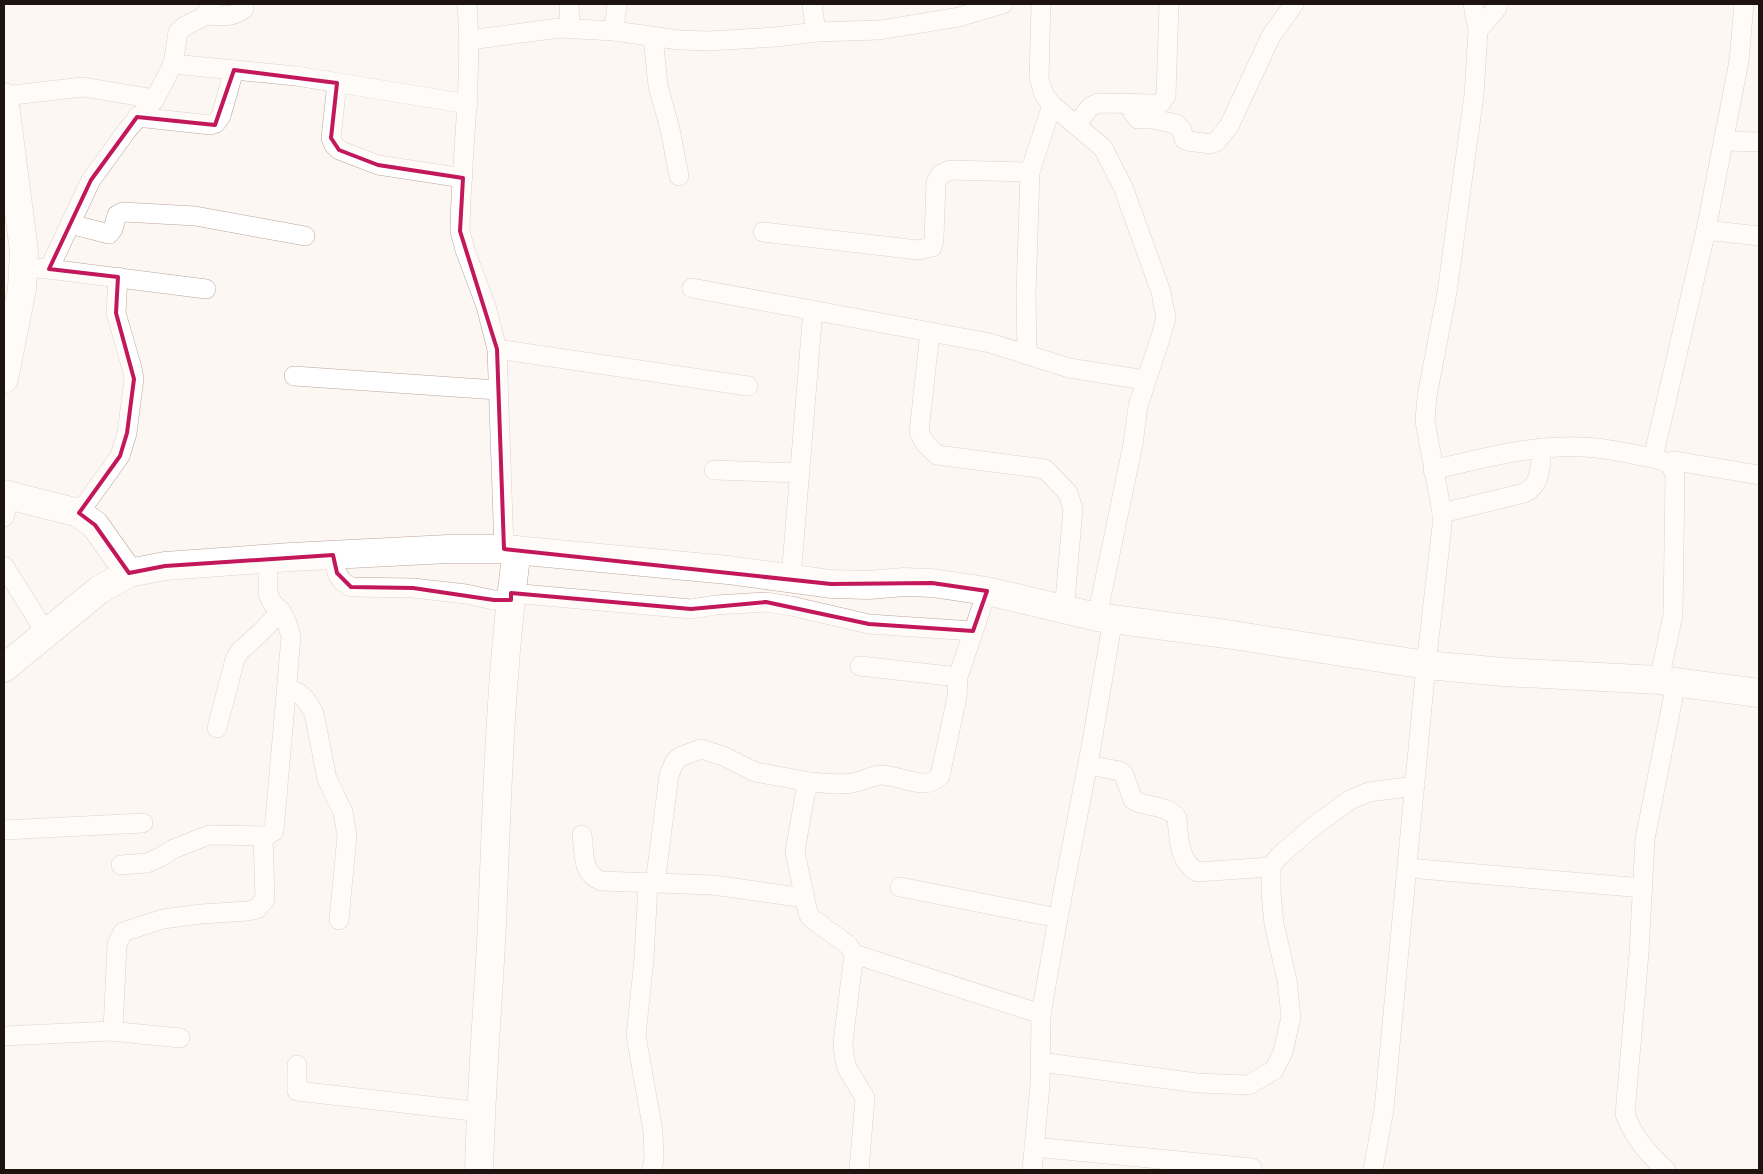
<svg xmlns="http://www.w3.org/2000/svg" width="1763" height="1174" viewBox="0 0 1763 1174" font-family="'Roboto Condensed',sans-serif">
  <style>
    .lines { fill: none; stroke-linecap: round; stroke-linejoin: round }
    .street-casing { stroke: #bca497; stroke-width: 20 }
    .secondary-casing { stroke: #bca497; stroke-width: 29 }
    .street { stroke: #fff; stroke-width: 19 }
    .secondary { stroke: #fff; stroke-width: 28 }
    .marked { fill: none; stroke: #c2185b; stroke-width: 4; stroke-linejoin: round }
  </style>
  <rect width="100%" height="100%" fill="#fdf7f4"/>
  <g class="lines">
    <g class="street-casing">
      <g id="street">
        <path d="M467,4c6,76 -6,151 -7,227l5,19 21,56 11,43 7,200"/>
        <path d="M569,4l1,25"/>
        <path d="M812,4l4,28"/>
        <path d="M1041,4l-2,74 5,17 8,10 51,43 20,39 38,105 5,26 -6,21 -22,67 -5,38 -36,173"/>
        <path d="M206,15c15,1 26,3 38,-6"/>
        <path d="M1478,30l19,-22 1,-4"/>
        <path d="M614,31l3,-27"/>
        <path d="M653,36l5,50 12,43 9,47"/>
        <path d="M470,40l89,-12 55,3 65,9 29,1 68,-4 40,-5 64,-2 79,-13 44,-13"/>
        <path d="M173,64l123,12 172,28"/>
        <path d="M337,83l-6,55 3,7 5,5 39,15 85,13"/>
        <path d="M4,96l79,-9 72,12"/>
        <path d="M1132,103l1,10 5,6h15l23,5 6,6 2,9 4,2 23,3 5,-2 13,-16 42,-90 23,-32"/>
        <path d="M137,117l74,8 5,-2 5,-7 13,-46"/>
        <path d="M1076,125l14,-18 8,-4 59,1 4,-1 5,-7 3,-92"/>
        <path d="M1723,141l36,1"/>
        <path d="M70,224l39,10 4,-5 4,-14 6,-3 72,4 110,20"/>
        <path d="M1706,230l53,6"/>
        <path d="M763,232l155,18 14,-3 2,-8 2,-57 5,-8 9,-4 80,2"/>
        <path d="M23,267l26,2 42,-89 37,-51 27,-30 18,-35 5,-32 7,-6 20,-10 6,-12"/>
        <path d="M49,269l157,20"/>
        <path d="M692,288l298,55 79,25 76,12"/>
        <path d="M930,332l-11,100 6,11 12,12 108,14 23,24 5,16 -9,102"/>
        <path d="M497,349l251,37"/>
        <path d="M1027,355l-1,-61 4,-122 22,-67"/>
        <path d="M294,376l203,14"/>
        <path d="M1669,462l6,-1 84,14"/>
        <path d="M714,470l86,3"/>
        <path d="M1433,470c49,-12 97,-25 148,-23 24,0 48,7 72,11"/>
        <path d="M79,513l41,-57 7,-23 7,-54 -2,-11 -16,-55 2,-36"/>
        <path d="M1442,513l82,-20c18,-8 16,-28 18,-45"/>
        <path d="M4,517l6,-21"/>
        <path d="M333,555l4,18 5,8 9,6 62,1 53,6 28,6h17"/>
        <path d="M4,566l42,67"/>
        <path d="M791,578l22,-268"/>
        <path d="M511,593l180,16 25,-4 50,-3 25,4 78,18 104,7"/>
        <path d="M860,666l98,11"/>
        <path d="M1659,680l14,-65 2,-139c-3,-13 -9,-15 -22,-18l53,-228 33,-169 5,-57"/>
        <path d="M287,687l13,7 6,6 8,13 13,66 16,33 4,24 -8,84"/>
        <path d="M217,728l18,-69 5,-8 20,-18 21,-22"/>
        <path d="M1088,765l32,6 4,4 9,25c14,8 34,4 44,18 2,20 1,42 20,54l74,-5"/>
        <path d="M4,830l139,-7"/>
        <path d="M582,835c3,19 -1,38 19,46l112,4 92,13"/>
        <path d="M121,865l26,-2 14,-6 12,-8 36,-14 54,1 7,-2 4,-3 17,-194 -4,-14 -6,-12 -8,-7 -5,-10v-36"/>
        <path d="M1408,868l235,20"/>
        <path d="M648,884l-4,75 -8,77 17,95 1,28 -2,11"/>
        <path d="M655,884l14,-109 6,-14 7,-5 19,-7 22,7 32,16 55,10"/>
        <path d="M900,887l158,31"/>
        <path d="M854,954l187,60"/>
        <path d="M113,1031l4,-87 6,-12 40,-13 38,-5 47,-3 9,-2 8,-10 -2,-63"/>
        <path d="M4,1036l106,-5 70,7"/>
        <path d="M1040,1062l157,21 52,2 25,-15 9,-18 8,-35 -4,-37 -13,-56 -3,-32v-25l8,-11 35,-30 36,-26 19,-8 46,-6"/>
        <path d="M297,1065v26l184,21"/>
        <path d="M1034,1147l218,21"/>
        <path d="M859,1170l6,-72 -18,-30 -3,-13 -1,-13 11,-88 -6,-9 -38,-28 -2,-4 -13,-61 10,-58 5,-12c15,1 31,4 47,0 7,-2 15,-6 23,-7 19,-1 44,18 60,1l17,-79 1,-20 29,-86"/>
        <path d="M1032,1170l8,-85 1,-71 17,-96 33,-171 22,-128"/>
        <path d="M1373,1170l11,-61 42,-444 16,-139v-13l-17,-92 2,-25 20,-104 27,-197 4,-65 -5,-26"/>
        <path d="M1666,1170c-18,-16 -33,-33 -41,-56l14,-161 6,-114 31,-156"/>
      </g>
    </g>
    <g class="secondary-casing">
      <g id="secondary">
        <path d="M4,97l20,154 -2,38 -18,90"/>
        <path d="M4,494l75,19 16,12 34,48"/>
        <path d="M4,668l95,-78 30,-17 36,-7 126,-9 157,-8h56l224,21 103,14 38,1 35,-3 28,1 55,8 110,26 129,17 200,31 78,7 155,8 100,13"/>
        <path d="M479,1170c2,-82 9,-164 13,-246 5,-125 8,-250 25,-374"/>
      </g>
    </g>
    <use href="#street" class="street"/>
    <use href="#secondary" class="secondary"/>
  </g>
  <path d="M0 0H1763V1174H0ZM234,70l103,13 -6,55 8,12 39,15 85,13 -3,53 37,118 7,200 327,35 101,-1 55,8 -14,40 -104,-7 -103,-22 -75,7 -180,-16v7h-17l-81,-12 -62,-1 -14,-14 -4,-18 -168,11 -36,7 -34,-48 -16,-12 41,-57 7,-23 7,-54 -18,-66 2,-36 -69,-8 42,-89 46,-63 78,8z" fill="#fdf7f4" fill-opacity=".55" fill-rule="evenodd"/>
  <path class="marked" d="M234,70l103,13 -6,55 8,12 39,15 85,13 -3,53 37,118 7,200 327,35 101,-1 55,8 -14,40 -104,-7 -103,-22 -75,7 -180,-16v7h-17l-81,-12 -62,-1 -14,-14 -4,-18 -168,11 -36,7 -34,-48 -16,-12 41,-57 7,-23 7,-54 -18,-66 2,-36 -69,-8 42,-89 46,-63 78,8z"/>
  <rect width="1763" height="1174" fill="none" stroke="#1d1410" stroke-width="10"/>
</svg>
